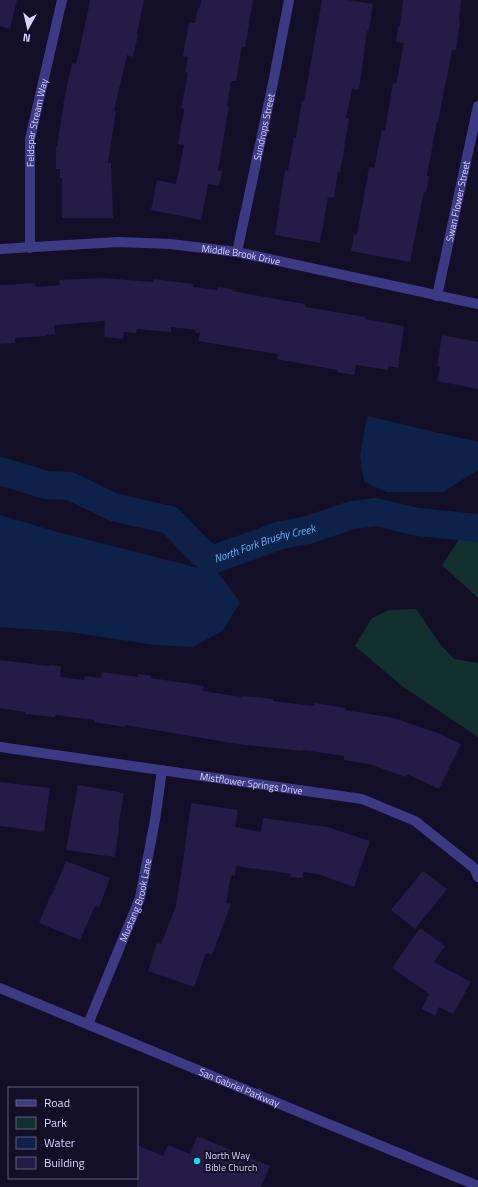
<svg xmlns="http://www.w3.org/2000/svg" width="478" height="1187" viewBox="0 0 478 1187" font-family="'Titillium Web',sans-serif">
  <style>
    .green { fill: #12302f }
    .water { fill: #0c2248 }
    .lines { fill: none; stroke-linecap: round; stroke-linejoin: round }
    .river { stroke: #0c2248; stroke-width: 28 }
    .building { fill: #241b47 }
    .minor { stroke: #3d3a85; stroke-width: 10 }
    .tertiary { stroke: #3d3a85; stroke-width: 10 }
    .poi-dot { fill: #00e5ff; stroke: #130f26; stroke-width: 1.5 }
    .labels { text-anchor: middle; stroke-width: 4; stroke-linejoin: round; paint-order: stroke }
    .street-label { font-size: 10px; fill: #d9d4ff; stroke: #130f26 }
    .poi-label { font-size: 10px; fill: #d9d4ff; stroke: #130f26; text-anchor: start }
    .water-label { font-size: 11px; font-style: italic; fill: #62b6ff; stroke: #130f26 }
  </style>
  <rect width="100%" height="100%" fill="#130f26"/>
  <g class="green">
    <path d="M478,514v84l-36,-33 32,-48z"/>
    <path d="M416,609l24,35 14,15 24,4v74l-76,-51 -47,-40 17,-28 17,-8z"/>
  </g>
  <g class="water">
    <path d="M367,416l111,26v28l-35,22h-56l-23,-10 -4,-25z"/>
    <path d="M0,515l54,16 164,42 22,29 -17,29 -31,16 -37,-2 -86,-13 -69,-5z"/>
  </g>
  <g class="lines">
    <path class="river" id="s1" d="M0,471l46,14 24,1 43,21 57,13 32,33 10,7 69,-25 27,-5 44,-15 24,-3 42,10 60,6"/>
  </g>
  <g class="building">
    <path d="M0,0h17l-7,29 -10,-3z"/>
    <path d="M90,0h54l-7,34 1,1 -5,22 -6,-2 -13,56h2l-8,52h3l2,55h-51v-40h-2v-9h-4v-22h1l7,-47 8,-37 4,1 12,-53z"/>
    <path d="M201,0h52l-8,47h-3l-6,34h-5l-4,25h2l-11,64 4,1 -3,15 -11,-2 -7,36 -50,-10 6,-30 19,4 8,-39 -6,-1 6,-35 -3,-1 7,-35 -3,-1 3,-15 -5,-1 6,-34 6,1 3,-15h2z"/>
    <path d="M322,0h26l25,4 -4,27h-2l-8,59 -7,-1 -6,29 3,1 -9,54 -2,-1 -4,26 -6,-1 -8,46 -45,-8 10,-65 3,1 6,-34 2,1 6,-38 2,1z"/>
    <path d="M403,0h58l-2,20h1l-4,30h-4l-14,72 -1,-1 -10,55 2,1 -3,16 -2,-1 -14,70 -59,-11 3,-17 3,1 12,-68 5,1 8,-38 3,1 8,-48 3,1 8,-41 -8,-1 2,-16h2z"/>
    <path d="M104,278l49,4v-3l40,5v3l24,3v-3l16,2 -1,2 73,13v3l60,10v2l39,7 -6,42 -9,-2 -1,4 -32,-5 -2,10 -17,-3v-2l-60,-11 1,-5 -80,-13 2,-8h-5l1,-3 -25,-3v5l-34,-3 -1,4 -12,-1 -1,7 -19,-2 1,-16 -51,4 1,9 -9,1v1l-31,2v5l-15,1v-59l35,-2 1,4 24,-2 -1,-5z"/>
    <path d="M442,335l36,7v47l-41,-8 3,-15h-3z"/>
    <path d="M0,660l49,6 1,-1 11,1 -1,11 24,3 1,-4 16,2 1,-6 36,5v-3l13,2v2l53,8 -1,5 39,6 1,-1 30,3v2l41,5 1,-3 30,5v2l49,8 44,15 23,11 -22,45 -32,-15 -1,3 -37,-13 -25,-4v-4l-41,-6v1l-66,-7 -112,-19v2l-31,-5v-2l-39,-5v2l-30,-3v-2l-25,-4z"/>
    <path d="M0,782l50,6 -6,44 -44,-6z"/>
    <path d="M78,785l46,8 -6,34h1l-4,30 -49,-7z"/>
    <path d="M191,803l47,7 -3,17 26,5 2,-14 65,9 42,14 -16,46 -36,-13 -15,-2v6l-13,-1 1,-3 -55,-8 -1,10 -4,-1 -5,28 5,1 -19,51 -6,-2 -12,34 -46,-16 9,-28 4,1 15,-38 5,-32z"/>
    <path d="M66,861l44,17 -11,30 -4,-2 -15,34 -41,-17 12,-28h1z"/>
    <path d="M423,871l24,18 -32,40 -24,-19z"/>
    <path d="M420,928l25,18 -11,16 37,20 -18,32 -14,-7 -4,9 -13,-7 7,-15 -37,-26z"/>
    <path d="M197,1136l73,30 -9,21h-124v-42l26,11 5,-11 22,9z"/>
  </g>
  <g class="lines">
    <g class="minor">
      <path id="s2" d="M30,248v-109l32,-139"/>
      <path id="s3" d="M0,249l118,-7 52,2 67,8 241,52"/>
      <path id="s4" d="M237,252l36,-169 16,-83"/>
      <path id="s5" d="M437,296l41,-190"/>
      <path id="s6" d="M0,747l362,52 53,22 59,47 4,9"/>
      <path id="s7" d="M88,1024l52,-126 15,-78 7,-50"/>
    </g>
    <path class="tertiary" id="s8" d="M0,988l478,198"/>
  </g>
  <circle class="poi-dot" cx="197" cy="1161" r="4"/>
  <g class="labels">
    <g class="street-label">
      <text dy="4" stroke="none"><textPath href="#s2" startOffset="126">Feldspar Stream Way</textPath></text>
      <text dy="4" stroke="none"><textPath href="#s4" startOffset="128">Sundrops Street</textPath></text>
      <text dy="4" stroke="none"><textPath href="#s5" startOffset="97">Swan Flower Street</textPath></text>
      <text dy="4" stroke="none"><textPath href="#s3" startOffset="242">Middle Brook Drive</textPath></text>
      <text dy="4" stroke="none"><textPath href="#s6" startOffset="254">Mistflower Springs Drive</textPath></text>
      <text dy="4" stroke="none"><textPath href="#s7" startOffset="133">Mustang Brook Lane</textPath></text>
      <text dy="4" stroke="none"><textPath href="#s8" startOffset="259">San Gabriel Parkway</textPath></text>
    </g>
    <g class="poi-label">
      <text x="205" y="1159">North Way<tspan x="205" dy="12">Bible Church</tspan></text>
    </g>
    <g class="water-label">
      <text dy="4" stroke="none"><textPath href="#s1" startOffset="292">North Fork Brushy Creek</textPath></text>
    </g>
  </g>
  <rect x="8" y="1087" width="130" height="92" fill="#130f26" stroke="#625e7d"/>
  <rect x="16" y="1100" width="20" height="6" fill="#3d3a85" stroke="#625e7d"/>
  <text x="44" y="1107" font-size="12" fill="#d9d4ff">Road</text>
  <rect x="16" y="1117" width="20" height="12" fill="#12302f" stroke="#625e7d"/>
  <text x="44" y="1127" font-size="12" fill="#d9d4ff">Park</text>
  <rect x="16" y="1137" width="20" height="12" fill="#0c2248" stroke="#625e7d"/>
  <text x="44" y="1147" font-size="12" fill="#d9d4ff">Water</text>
  <rect x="16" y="1157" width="20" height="12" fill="#241b47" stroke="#625e7d"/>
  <text x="44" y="1167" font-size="12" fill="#d9d4ff">Building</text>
  <g transform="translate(28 28) rotate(188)" stroke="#130f26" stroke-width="3" paint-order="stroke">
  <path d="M0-3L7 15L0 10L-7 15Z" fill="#d9d4ff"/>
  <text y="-6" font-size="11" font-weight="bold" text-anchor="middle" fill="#d9d4ff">N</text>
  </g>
</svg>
